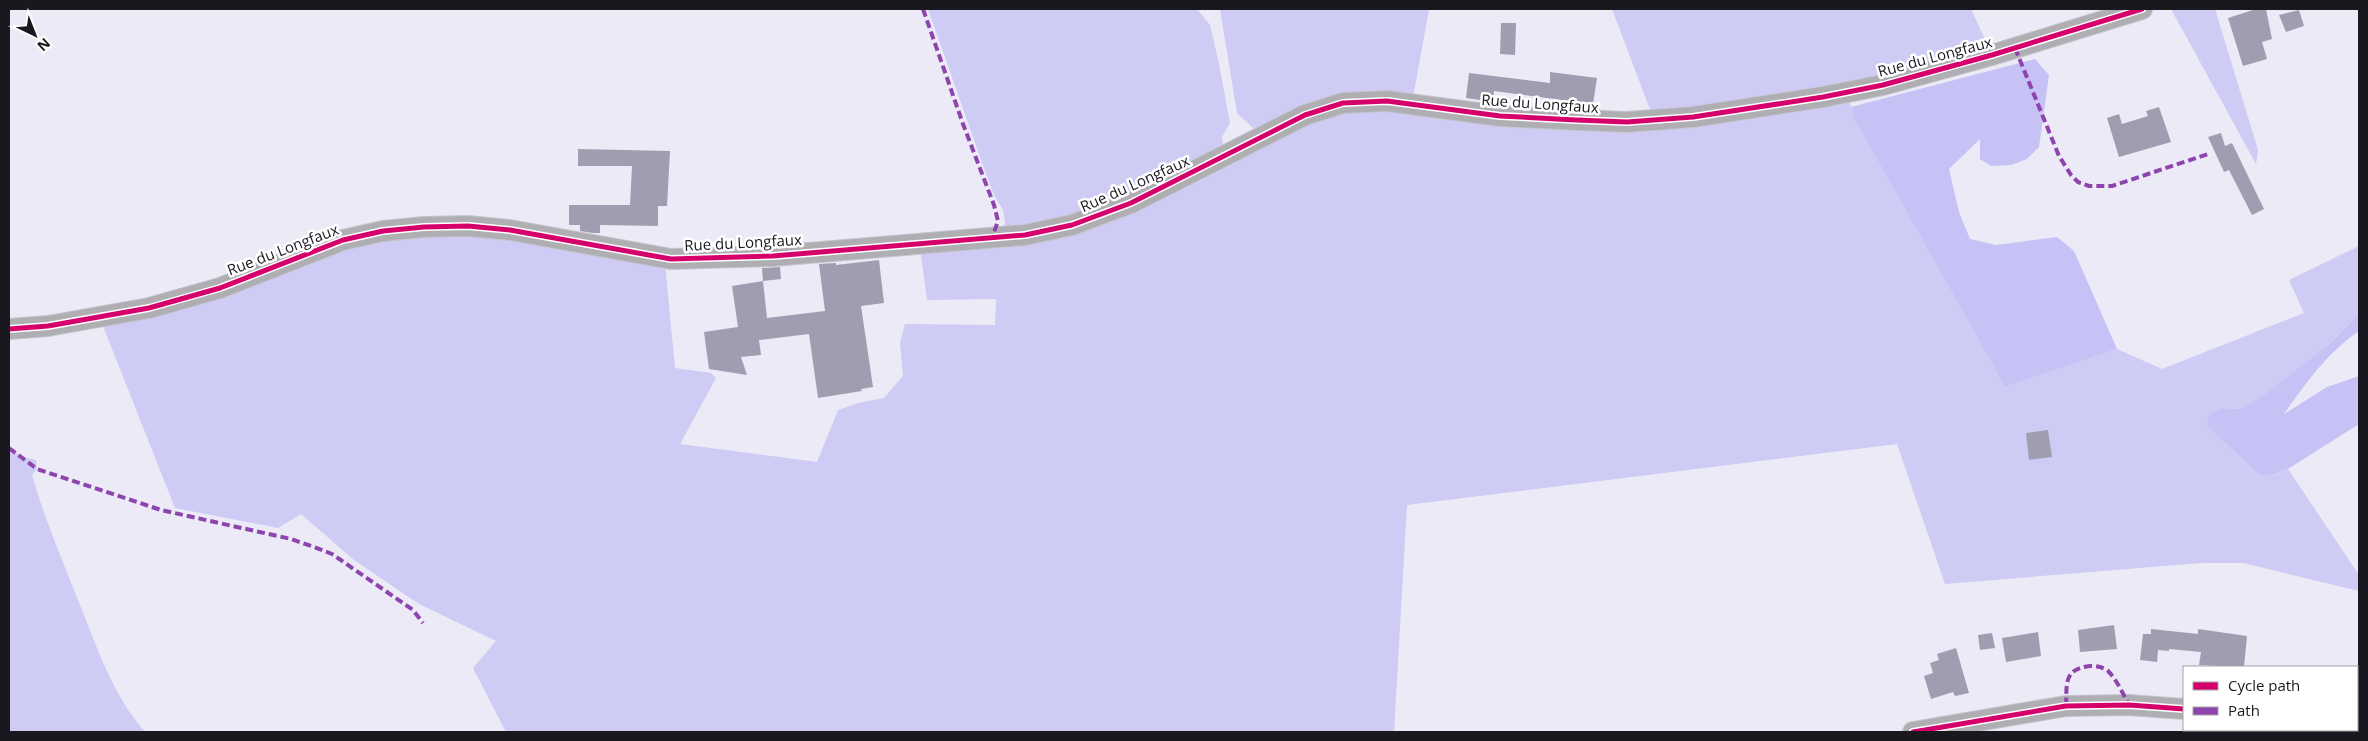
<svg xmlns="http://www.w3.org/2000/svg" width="2368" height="741" viewBox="0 0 2368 741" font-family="'Open Sans',sans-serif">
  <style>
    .green { fill: #cecbf4 }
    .forest { fill: #c6c2f5 }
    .building { fill: #a09db1 }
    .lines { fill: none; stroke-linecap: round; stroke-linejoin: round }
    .minor-casing { stroke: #c6c5ce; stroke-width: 22 }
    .minor { stroke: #afaeb3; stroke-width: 20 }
    .quiet { stroke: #8e44ad; stroke-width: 4; stroke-dasharray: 8 4; stroke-linecap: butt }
    .cycleway-casing { stroke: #fff; stroke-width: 8 }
    .cycleway { stroke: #d6006c; stroke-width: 5 }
    .labels { text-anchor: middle; stroke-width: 5; stroke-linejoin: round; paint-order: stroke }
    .street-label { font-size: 15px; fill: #19181f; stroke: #fff }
  </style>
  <rect width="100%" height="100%" fill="#ebeaf6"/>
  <g class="green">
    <path d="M928,9h269l13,16 9,39 11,59 -8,14 2,16 -142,64 -79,16 2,-11 -2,-12 -9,-15 -13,-35z"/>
    <path d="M1220,9h209l-16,89 -160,30 -16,-15z"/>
    <path d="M1612,9h359l21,46 -144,38 5,24 152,270 112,-38 45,20 142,-56 -15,-33 70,-34v68l-29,29 -65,51 -24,15 -20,-1 49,68 18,-7 71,106v16l-116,-28h-42l-256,21 -48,-140 -490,61 -13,227h-888l-33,-64 23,-27 -77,-37 -65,-44 -53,-46 -23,14 -103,-20 -74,-187 226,-72 124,-19 214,34 10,104 36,5 5,5 -36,66 137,18 21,-52 20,-7 26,-5 19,-22 -3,-33 5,-19 90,1 1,-26 -69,1 -7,-52 101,-9 320,-130 313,11z"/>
    <path d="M2171,9h44l43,141 -2,14z"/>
    <path d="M9,448l13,9 14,3 1,9 -5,6c12,43 30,84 46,125 19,47 34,94 67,132h-136z"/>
  </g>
  <g class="forest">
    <path d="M2035,59l14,16 -10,72 -12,12 -16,6 -20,1 -11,-7v-20l-31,30 10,43 11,27 26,6 61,-8 17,14 43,98 -112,38 -152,-270 -2,-10z"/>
    <path d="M2359,314v17c-32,22 -53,52 -75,83l43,-27 32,-11v48l-71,45 -19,7 -10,-2 -52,-49 2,-10 12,-7 20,1 24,-15 65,-51z"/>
  </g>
  <g class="building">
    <path d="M2256,9h10l6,30 -10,3 5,17 -24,7 -15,-48z"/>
    <path d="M2299,10l5,16 -18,6 -7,-17z"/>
    <path d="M1501,23h15l-1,32 -15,-1z"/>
    <path d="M1550,72l47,6 -4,26 -99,-13 -1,11 -27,-4 3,-25 81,10z"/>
    <path d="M2159,107l12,35 -52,15 -12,-39 12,-4 3,10 26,-8 -2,-5z"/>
    <path d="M2221,133l4,13 7,-3 32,66 -12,6 -23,-45 -5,2 -16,-35z"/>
    <path d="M578,149l92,2 -3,55h-9v20l-58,-1v8h-7l-13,-2v-6h-11v-20h61l2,-39h-54z"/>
    <path d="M879,260l5,43 -23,3 12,81 -12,2 1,2 -44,7 -9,-64 -50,6 2,15 -20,2 6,18 -38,-6 -5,-37 34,-5 -6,-41 31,-5 4,37 58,-7 -6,-47 17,-1v2z"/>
    <path d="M780,267l1,12 -18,2 -1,-13z"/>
    <path d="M2048,430l4,27 -23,3 -3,-27z"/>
    <path d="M2114,625l3,24 -37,3 -2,-22z"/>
    <path d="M2151,629l47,5v-5l49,7 -3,31 -45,-2 2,-13 -32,-3v2l-11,-1 -1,12 -17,-2 3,-26h8z"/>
    <path d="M2038,632l3,24 -35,6 -4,-24z"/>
    <path d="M1992,633l3,15 -15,2 -2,-15z"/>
    <path d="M1956,648l13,45 -14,3 -2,-4 -22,7 -7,-23 9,-3 -3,-10 9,-3 -2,-6z"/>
  </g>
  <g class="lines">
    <g class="minor-casing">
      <g id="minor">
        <path d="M9,329l39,-3 101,-18 71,-20 123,-48 40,-9 41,-4 44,-1 42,4 161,29 102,-3 252,-21 47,-10 59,-22 174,-88 38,-12 44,-2 113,15 76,4 51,2 66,-5 130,-20 60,-12 109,-30 150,-46"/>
        <path d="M2295,730l12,2"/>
        <path d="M1913,732l153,-26 63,-1 55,4"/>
      </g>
    </g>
    <use href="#minor" class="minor"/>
    <g class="quiet">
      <path d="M923,9l40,115 31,81 4,16 -6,17"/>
      <path d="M2015,48l44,108 12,19 7,7 11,4h23l96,-32"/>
      <path d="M9,448l28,21 124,41 130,29 23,8 18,7 81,56 10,13"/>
      <path d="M2066,706c1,-22 -3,-37 24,-40 7,0 13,1 18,5 9,9 15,23 21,34"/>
    </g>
    <g class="cycleway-casing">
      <g id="cycleway">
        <path d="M9,329l39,-3 101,-18 71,-20 123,-48 40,-9 41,-4 44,-1 42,4 161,29 102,-3 252,-21 47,-10 59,-22 174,-88 38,-12 44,-2 113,15 76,4 51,2 66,-5 130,-20 60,-12 109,-30 150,-46"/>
        <path d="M1913,732l153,-26 63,-1 55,4"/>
      </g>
    </g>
    <use href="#cycleway" class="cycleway"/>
  </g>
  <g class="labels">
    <g class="street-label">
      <text transform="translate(1935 57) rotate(-15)" y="5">Rue du Longfaux</text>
      <text transform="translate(1540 104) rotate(4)" y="5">Rue du Longfaux</text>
      <text transform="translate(1135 184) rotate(-24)" y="5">Rue du Longfaux</text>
      <text transform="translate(743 243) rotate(-3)" y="5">Rue du Longfaux</text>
      <text transform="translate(283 250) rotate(-21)" y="5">Rue du Longfaux</text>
    </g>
  </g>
  <rect width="2368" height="741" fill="none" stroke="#19181f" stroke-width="20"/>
  <rect x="2183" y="666" width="175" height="65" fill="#ffffff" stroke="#a3a3a5"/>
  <rect x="2193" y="682" width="25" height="8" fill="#d6006c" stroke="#a3a3a5"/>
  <text x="2228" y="691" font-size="15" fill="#19181f">Cycle path</text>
  <rect x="2193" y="707" width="25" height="8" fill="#8e44ad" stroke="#a3a3a5"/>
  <text x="2228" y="716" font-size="15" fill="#19181f">Path</text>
  <g transform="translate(35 35) rotate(137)" stroke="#ffffff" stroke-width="4" paint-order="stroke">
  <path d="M0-4L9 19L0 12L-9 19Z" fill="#19181f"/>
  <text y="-8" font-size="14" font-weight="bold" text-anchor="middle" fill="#19181f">N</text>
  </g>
</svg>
